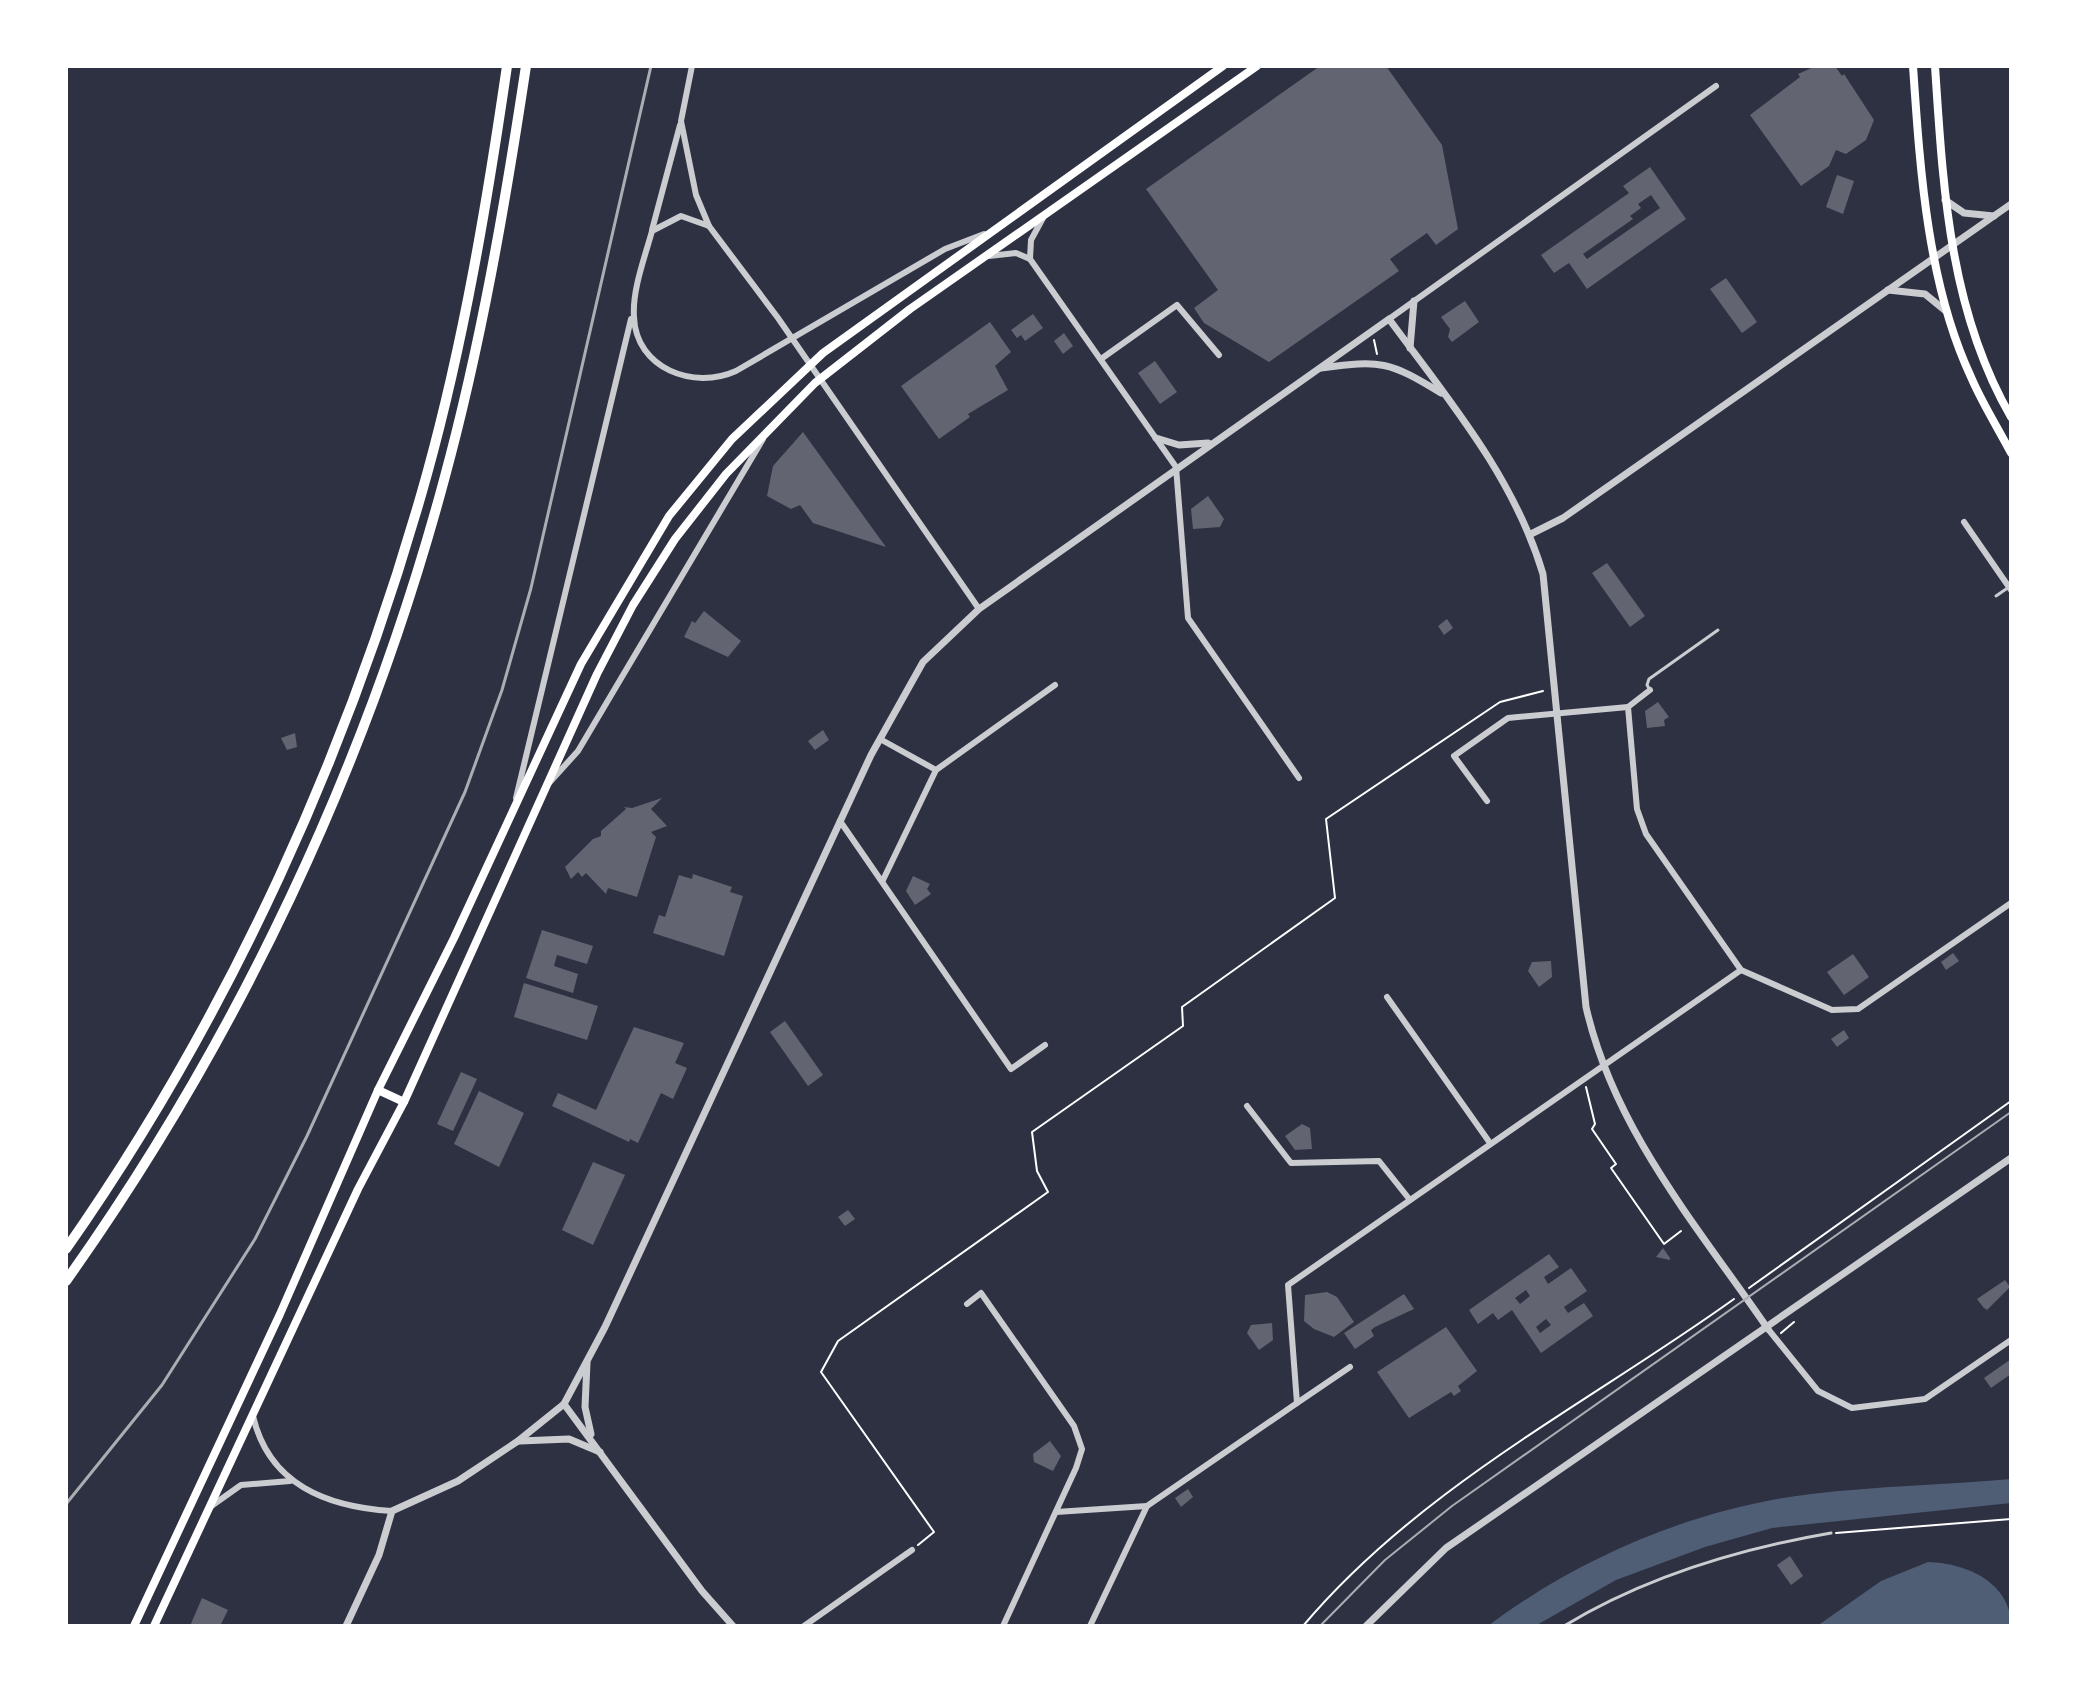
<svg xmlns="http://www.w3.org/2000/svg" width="2077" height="1692" viewBox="0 0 2077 1692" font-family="Mulish,sans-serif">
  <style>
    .water { fill: #4f5d75 }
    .building { fill: #626471; fill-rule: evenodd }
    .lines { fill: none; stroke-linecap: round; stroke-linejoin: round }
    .path { stroke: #fff; stroke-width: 2 }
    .service { stroke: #caccd0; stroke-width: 3 }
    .minor { stroke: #caccd0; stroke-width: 6 }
    .tertiary { stroke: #caccd0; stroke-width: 7 }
    .secondary { stroke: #fff; stroke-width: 8 }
    .motorway { stroke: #fff; stroke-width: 10 }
    .tram { stroke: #abadb3; stroke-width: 2 }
    .rail { stroke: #abadb3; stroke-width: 3 }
  </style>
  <rect width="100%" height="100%" fill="#2d3142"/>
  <g class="water">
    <path d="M2011,1479v24l-239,25 -67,19 -89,33 -81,46h-47c91,-69 210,-119 323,-132 66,-8 134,-9 200,-15z"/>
    <path d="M1928,1562c39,1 83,21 83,64h-194l64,-45z"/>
  </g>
  <g class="building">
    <path d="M1320,66h66l56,79 16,84 -22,16 -9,-12 -37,26 9,12 -130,91 -65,-39 -10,-15 24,-18 -72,-101z"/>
    <path d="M1816,66h19l7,10 2,-2 30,46 -8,20 -20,14 -10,-4 -7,16 -28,20 -51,-71 50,-38 -2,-3z"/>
    <path d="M1650,167l36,52 -99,70 -18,-26 -15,10 -13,-18 88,-62 -6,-7zM1651,195l9,13 -73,51 -4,-5 50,-35 -3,-3 11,-8 -3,-4z"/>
    <path d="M1837,175l17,6 -11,33 -17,-7z"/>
    <path d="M1726,278l31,44 -15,11 -32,-44z"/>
    <path d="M1465,301l14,21 -27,20 -4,-5 2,-8 -9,-12z"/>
    <path d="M1033,314l10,14 -18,13 -4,-6 -4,3 -6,-8z"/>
    <path d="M990,322l21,30 -16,14 13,24 -40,24 2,3 -31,22 -38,-53z"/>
    <path d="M1064,333l9,13 -10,8 -9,-13z"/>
    <path d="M1155,361l22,31 -17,12 -22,-31z"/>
    <path d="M803,432l67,93 16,22 -73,-24 -13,-18 -9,4 -24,-13 6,-30z"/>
    <path d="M1208,496l16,23 -4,8 -27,2 -2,-20z"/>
    <path d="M1607,563l38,53 -15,11 -38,-54z"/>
    <path d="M704,611l37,30 -13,16 -44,-20 8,-16 3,2z"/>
    <path d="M1447,619l6,9 -9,7 -6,-9z"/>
    <path d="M1658,702l11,15 -5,3 1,6 -18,2 -2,-17z"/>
    <path d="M823,730l6,10 -14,10 -7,-9z"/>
    <path d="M295,733l2,14 -10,3 -6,-12z"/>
    <path d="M662,798l-11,11 16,17 -16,6 5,5 -19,60 -29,-9 -2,6 -20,-21 -4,4 -4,-5 -7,7 -6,-12 28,-28 8,-3v-5l25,-22 -2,-2 8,1z"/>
    <path d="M693,874l39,13 -2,5 13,4 -19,60 -71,-23 6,-18 6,2 14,-42 13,4z"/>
    <path d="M913,876l17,8 -3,5 4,5 -16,11 -9,-14z"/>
    <path d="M542,930l51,16 -6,18 -30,-9 -3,11 24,8 -5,19 -47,-15z"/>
    <path d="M1953,953l6,8 -13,9 -5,-8z"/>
    <path d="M1853,954l16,23 -25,18 -17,-23z"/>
    <path d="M1551,961l1,16 -13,10 -11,-16 4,-9z"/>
    <path d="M524,983l74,23 -11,34 -73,-23z"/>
    <path d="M785,1021l38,54 -15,11 -38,-54z"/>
    <path d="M634,1027l50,16 -9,20 12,5 -14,31 -12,-6 -23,50 -8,-4 -1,3 -77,-36 6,-13 38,17z"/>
    <path d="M1844,1030l5,8 -12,9 -6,-8z"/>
    <path d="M461,1072l16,7 -24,52 -16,-7z"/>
    <path d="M479,1091l45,22 -25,54 -45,-23z"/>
    <path d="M1302,1124l8,4 2,21 -17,1 -10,-14z"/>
    <path d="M593,1162l32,13 -32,70 -31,-15z"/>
    <path d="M848,1210l7,9 -10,7 -7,-9z"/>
    <path d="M1663,1248l7,10v2l-14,-3z"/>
    <path d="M1549,1254l10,13 -15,10 4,7 23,-16 16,23 -23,16 4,6 16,-10 9,13 -52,37 -29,-43 -14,10 -5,-7 -15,11 -9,-14zM1526,1290l4,6 -10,8 -5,-6zM1546,1319l5,6 -11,8 -4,-6z"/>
    <path d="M2005,1280l5,7 -23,23 -4,-3 -6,-8z"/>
    <path d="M1327,1292l10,5 17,25 -20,15 -20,-8 -10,-8 1,-26z"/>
    <path d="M1404,1294l10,15 -39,18 -4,3 3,6 -19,13 -11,-16z"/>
    <path d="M1272,1323l1,17 -14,10 -12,-17 4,-8z"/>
    <path d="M1446,1327l31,44 -19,15 3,5 -7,5 -3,-4 -42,26 -32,-46z"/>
    <path d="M2011,1359v15l-20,14 -7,-10z"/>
    <path d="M1050,1441l11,15 -8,15 -19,-9 -1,-8z"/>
    <path d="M1188,1489l5,8 -12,10 -6,-9z"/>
    <path d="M1790,1556l13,20 -12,9 -14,-20z"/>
    <path d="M202,1598l26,12 -8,16h-30z"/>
  </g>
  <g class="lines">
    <g class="path">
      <path d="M1374,340l3,14"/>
      <path d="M1586,1087l9,37 -3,5 24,35 -5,4 53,76 17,-13"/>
      <path d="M1749,1288l262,-187"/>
      <path d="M1781,1333l13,-11"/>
      <path d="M1836,1533l175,-14"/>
      <path d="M918,1545l16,-13 -113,-160 17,-31 210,-149 -11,-21 -5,-39 151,-106 -1,-19 153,-109 -9,-79 174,-117 43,-11"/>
      <path d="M1303,1626c117,-139 286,-223 431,-327"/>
    </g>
    <g class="service">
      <path d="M1996,596l13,-9"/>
      <path d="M1650,690l-3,-5 2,-6 69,-49"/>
      <path d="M1564,1626c81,-49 174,-77 267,-93"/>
    </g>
    <g class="minor">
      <path d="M692,66l-11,55 15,74 13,31 69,92 201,291"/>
      <path d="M709,226l-28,-10 -29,15c-7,26 -20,59 -18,86 2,52 60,73 102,54l209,-122 39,-15"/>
      <path d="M652,230l28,-105"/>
      <path d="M989,256l27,-3 14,6 146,208 12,151 111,160"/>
      <path d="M1030,259l1,-19 12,-22"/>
      <path d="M1389,319l327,-233"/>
      <path d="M1101,359l76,-54 42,50"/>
      <path d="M1964,522l47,68"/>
      <path d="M1628,707l9,102 9,25 95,136 91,40 26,-1 153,-106"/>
      <path d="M880,739l56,31"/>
      <path d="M550,782l28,-31 185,-312"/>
      <path d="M516,798l115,-479"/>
      <path d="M1487,801l-33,-45 54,-38 120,-11 22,-17"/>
      <path d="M840,821l171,248 34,-24"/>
      <path d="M883,880l53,-110 119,-85"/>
      <path d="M1387,997l103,146"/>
      <path d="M1247,1106l44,57 88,-2 31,39"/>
      <path d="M967,1304l14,-11 93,133 8,23 -6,19 -73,158"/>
      <path d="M1768,1329l50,62 34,17 73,-9 86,-59"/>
      <path d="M1297,1403l53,-36"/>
      <path d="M253,1416c16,69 74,91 139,95"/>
      <path d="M210,1507l31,-22 49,-4"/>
      <path d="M1056,1512l91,-6"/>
      <path d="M804,1626l108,-76"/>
      <path d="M1090,1626l57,-120 150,-103 -9,-118 453,-315"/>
    </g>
    <g class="tertiary">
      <path d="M1945,200l19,13 30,3"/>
      <path d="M1888,290l37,4 22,18"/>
      <path d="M1410,348l4,-47"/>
      <path d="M1321,368c61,-8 67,-7 120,25"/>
      <path d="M1156,438l23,7 29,-2"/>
      <path d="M1531,534l32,-16 448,-314"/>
      <path d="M587,1363l-2,44 6,27"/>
      <path d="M564,1404l138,187 31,35"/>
      <path d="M520,1441l49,-2 31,13"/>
      <path d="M346,1626l33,-71 13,-44 66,-30 60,-40 46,-37 41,-77 266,-572 52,-93 56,-53 410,-290c59,80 125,158 154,255l43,433c28,123 112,220 182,322"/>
      <path d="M1366,1626l80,-78 565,-390"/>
    </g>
    <g class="secondary">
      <path d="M1913,66c7,102 14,217 58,311 11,26 27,51 40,76"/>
      <path d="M1935,66c8,120 14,244 76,351"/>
      <path d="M378,1090l26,12"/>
      <path d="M134,1626l146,-312 98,-224 76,-152 127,-274 88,-148 63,-77 91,-86 400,-287"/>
      <path d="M154,1626l204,-437 46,-87 193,-428 36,-69 42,-66 51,-65 89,-91 95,-74 347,-243"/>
    </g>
    <g class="motorway">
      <path d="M66,1249c164,-234 284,-499 361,-775 37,-134 60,-271 80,-408"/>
      <path d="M66,1281c172,-242 301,-515 378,-801 37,-136 61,-275 82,-414"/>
    </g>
    <path class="tram" d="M1320,1626l65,-66 67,-54 559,-394"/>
    <path class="rail" d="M66,1504l96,-119 93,-146 52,-103 158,-344 37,-102 29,-102 120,-522"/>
  </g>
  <rect width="2077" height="1692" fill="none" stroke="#ffffff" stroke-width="136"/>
</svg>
